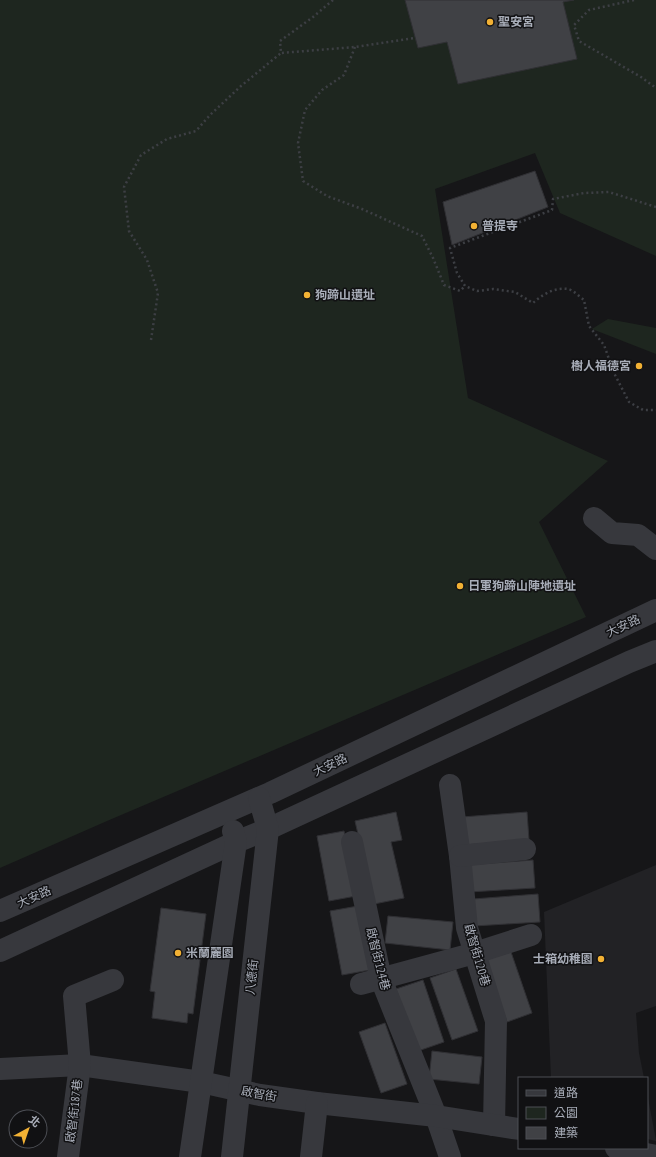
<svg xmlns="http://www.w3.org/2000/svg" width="656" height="1157" viewBox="0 0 656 1157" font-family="'PT Sans Narrow','Noto Sans TC',sans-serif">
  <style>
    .built { fill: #222225 }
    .green { fill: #1e261f }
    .building { fill: #404145; stroke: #303034 }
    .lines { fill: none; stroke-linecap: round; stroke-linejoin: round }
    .path { stroke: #3d3f44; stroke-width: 2.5; stroke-dasharray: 2 3; stroke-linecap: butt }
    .minor { stroke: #37383d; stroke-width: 22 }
    .poi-dot { fill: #f2b134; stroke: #111113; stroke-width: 1.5 }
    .labels { text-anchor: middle; stroke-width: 3; stroke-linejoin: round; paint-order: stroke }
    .poi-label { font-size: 12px; font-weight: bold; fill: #a8adb8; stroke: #111113; text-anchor: start }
    .street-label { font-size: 12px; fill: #a8adb8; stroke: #111113 }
  </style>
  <rect width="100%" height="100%" fill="#161618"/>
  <g class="built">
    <path d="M656,865v141l-20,7 3,40 5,25h-93l-7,-166z"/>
    <path d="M647,1093l9,47v1l-9,-2z"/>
  </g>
  <g class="green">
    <path d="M0,0h656v256l-96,-43 -25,-60 -100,36 33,209 140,63 -69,61 47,95 -479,204 -107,47z"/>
    <path d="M608,319l48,9v26l-64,-25z"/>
  </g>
  <g class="building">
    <path d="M405,0h169l-11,2 14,57 -119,25 -11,-42 -29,6z"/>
    <path d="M535,171l13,36 -96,38 -9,-43z"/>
    <path d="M396,812l6,28 -11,2 13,56 -30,6 -19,-83z"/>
    <path d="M527,812l2,28 -65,5 -2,-28z"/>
    <path d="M344,831l12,65 -27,5 -12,-65z"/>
    <path d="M533,860l2,28 -66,4 -2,-27z"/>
    <path d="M538,894l2,28 -66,4 -1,-27z"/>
    <path d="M358,906l12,64 -28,5 -12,-64z"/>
    <path d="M161,908l45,6 -13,100 -5,-1 -1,10 -35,-5 3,-26 -5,-1z"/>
    <path d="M388,916l65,6 -3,28 -65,-7z"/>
    <path d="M511,952l21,61 -25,9 -22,-62z"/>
    <path d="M456,969l22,62 -26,9 -22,-62z"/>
    <path d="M423,980l21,62 -26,9 -22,-62z"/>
    <path d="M385,1023l22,61 -26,9 -22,-61z"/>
    <path d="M432,1051l50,6 -3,27 -50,-5z"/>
  </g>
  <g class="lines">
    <g class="path">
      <path d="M333,0l-20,17 -33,24 1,12 74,-6 59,-9"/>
      <path d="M634,0l-45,10 -15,15 5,16 62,36 15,11"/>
      <path d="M355,47l-11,28 -22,15 -17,20 -7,33 5,38 24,15 35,13 60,27 11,22 11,27 16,6 5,-5"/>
      <path d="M656,207l-47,-15 -25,1 -31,6 -1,11 -102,38 7,25 8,13 12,5 16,-2 22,3 18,11c9,-8 21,-16 35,-14 5,1 12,8 16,11l5,26 15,19 10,28 15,29 14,8h13"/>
      <path d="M151,340l7,-47 -11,-33 -18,-29 -5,-44 17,-32 26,-16 29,-8 14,-16 31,-29 40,-33"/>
    </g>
    <g class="minor">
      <path d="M594,518l18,15 26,2 18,14"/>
      <path d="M450,785l10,71 7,72 29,93 -2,104"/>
      <path d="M352,842l29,137 55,137 14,41"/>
      <path d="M460,856l65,-7"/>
      <path d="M0,911l270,-118 386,-183"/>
      <path d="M0,951l236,-109 32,-13 361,-167 27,-11"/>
      <path d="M361,984l114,-31 56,-18"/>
      <path d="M0,1069l80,-4 121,17 59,13 57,8 119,13 83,13"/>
      <path d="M616,1148l40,8"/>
      <path d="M68,1157l12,-92 -6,-69 39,-16"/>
      <path d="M190,1157l46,-315 -3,-11"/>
      <path d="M232,1157l36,-328 -9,-31"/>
      <path d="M311,1157l6,-54"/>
    </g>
  </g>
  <g class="poi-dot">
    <circle cx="490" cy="22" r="4"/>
    <circle cx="474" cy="226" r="4"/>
    <circle cx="307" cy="295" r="4"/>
    <circle cx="639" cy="366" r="4"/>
    <circle cx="460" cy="586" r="4"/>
    <circle cx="178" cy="953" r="4"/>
    <circle cx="601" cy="959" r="4"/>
  </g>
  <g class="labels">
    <g class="poi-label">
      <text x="498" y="26">聖安宮</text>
      <text x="482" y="230">普提寺</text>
      <text x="315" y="299">狗蹄山遺址</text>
      <text x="631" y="370" text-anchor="end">樹人福德宮</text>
      <text x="468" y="590">日軍狗蹄山陣地遺址</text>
      <text x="186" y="957">米蘭麗園</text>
      <text x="593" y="963" text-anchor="end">士箱幼稚園</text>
    </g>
    <g class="street-label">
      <text transform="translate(623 626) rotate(-25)" y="4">大安路</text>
      <text transform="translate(330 765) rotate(-25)" y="4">大安路</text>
      <text transform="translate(34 897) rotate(-24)" y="4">大安路</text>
      <text transform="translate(477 955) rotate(74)" y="4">啟智街120巷</text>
      <text transform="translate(378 959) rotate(76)" y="4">啟智街124巷</text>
      <text transform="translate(252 977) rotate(-84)" y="4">八德街</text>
      <text transform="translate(259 1094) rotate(10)" y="4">啟智街</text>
      <text transform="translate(74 1111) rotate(-83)" y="4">啟智街187巷</text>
    </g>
  </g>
  <rect x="518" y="1077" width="130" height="72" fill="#111113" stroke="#4d4f55"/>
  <rect x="526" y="1090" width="20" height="6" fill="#37383d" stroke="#4d4f55"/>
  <text x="554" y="1097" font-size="12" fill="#a8adb8">道路</text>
  <rect x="526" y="1107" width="20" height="12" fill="#1e261f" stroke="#4d4f55"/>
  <text x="554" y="1117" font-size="12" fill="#a8adb8">公園</text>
  <rect x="526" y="1127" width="20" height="12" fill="#404145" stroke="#4d4f55"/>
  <text x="554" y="1137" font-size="12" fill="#a8adb8">建築</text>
  <g transform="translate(28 1129) rotate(40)"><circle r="19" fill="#111113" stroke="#4d4f55"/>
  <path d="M0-3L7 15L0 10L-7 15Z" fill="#f2b134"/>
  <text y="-6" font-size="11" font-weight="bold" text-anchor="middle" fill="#a8adb8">北</text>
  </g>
</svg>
